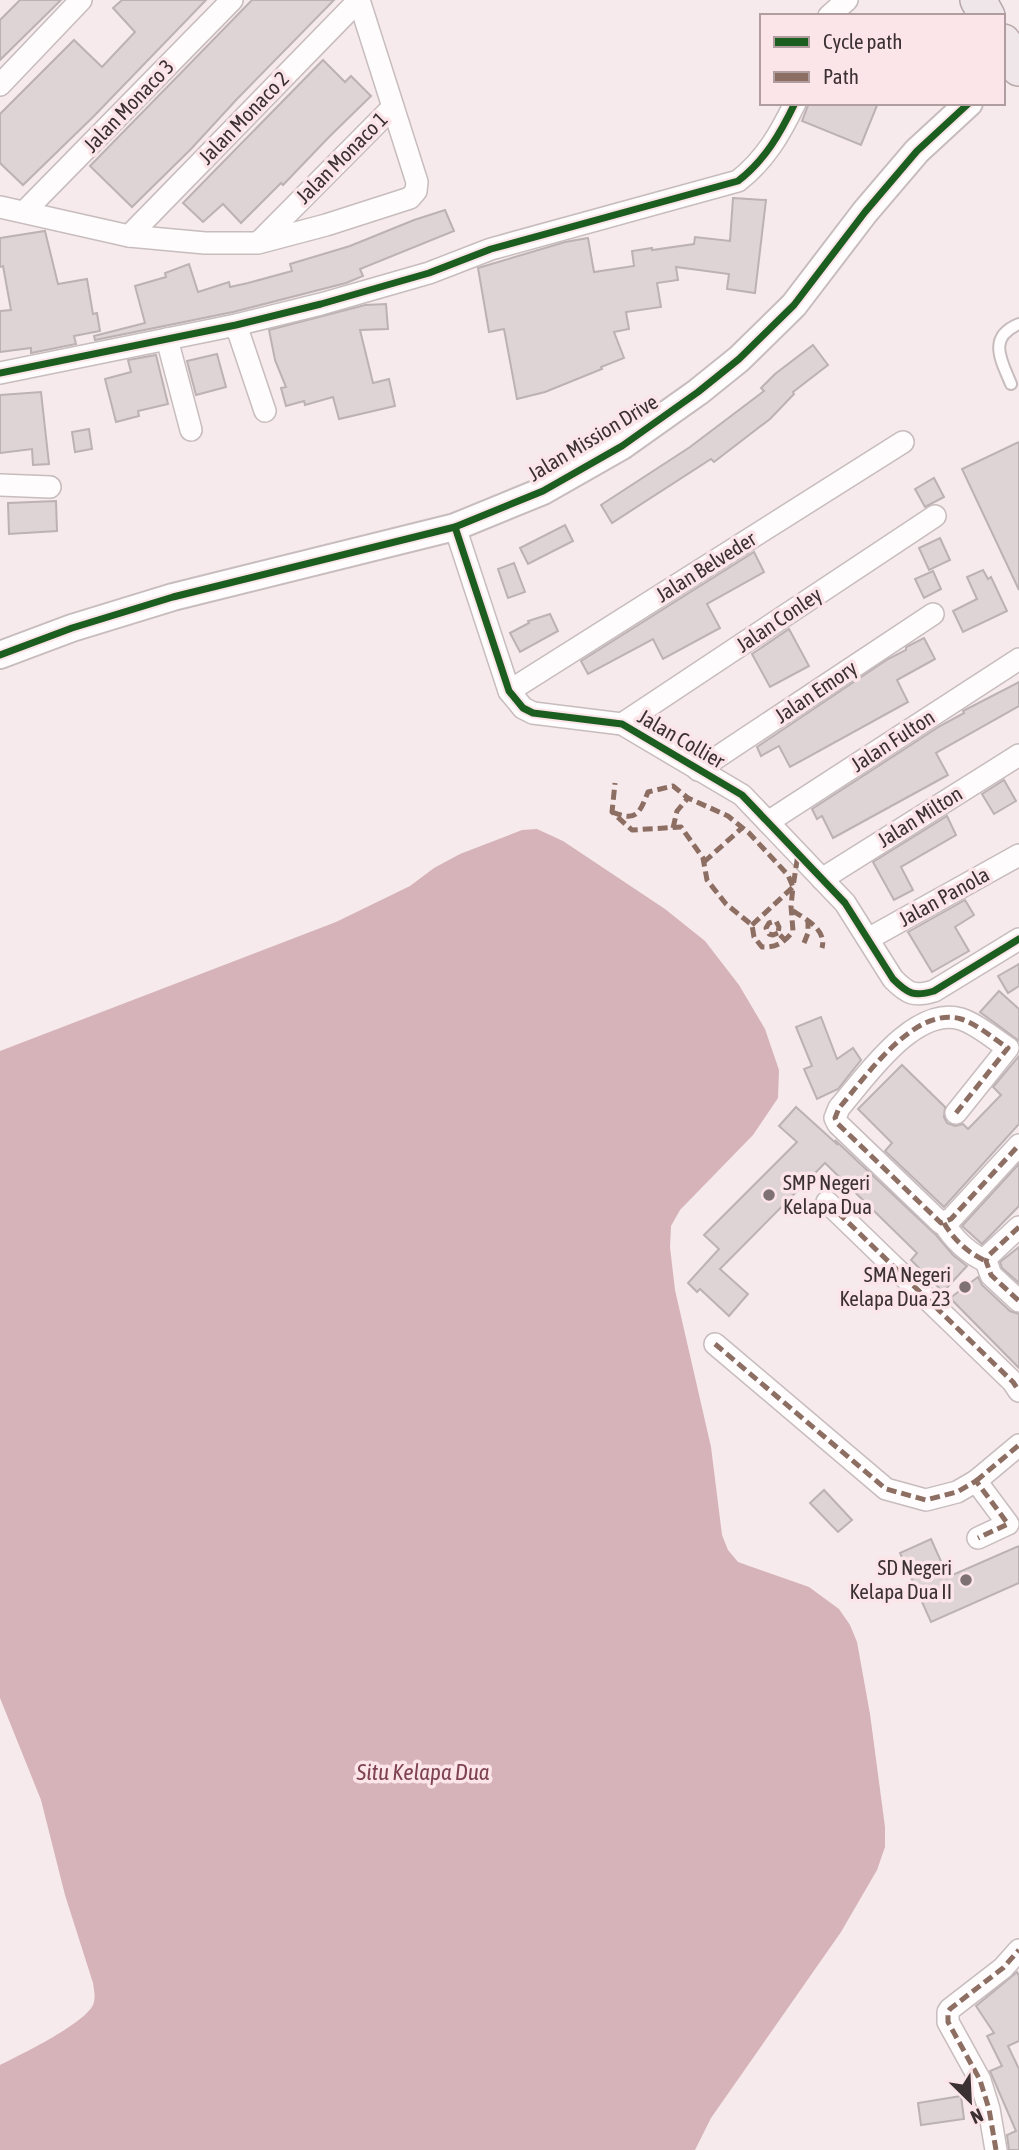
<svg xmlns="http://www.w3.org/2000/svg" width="1019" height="2150" viewBox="0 0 1019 2150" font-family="'Asap Condensed',sans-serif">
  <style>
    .water { fill: #d5b3b9 }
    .building { fill: #ded3d5; stroke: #bcb1b3; stroke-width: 2 }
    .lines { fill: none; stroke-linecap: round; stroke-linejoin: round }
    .service-casing { stroke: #c7bcbe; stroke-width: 14 }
    .minor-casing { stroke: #c7bcbe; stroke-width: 24 }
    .tertiary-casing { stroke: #c7bcbe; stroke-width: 30 }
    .primary-casing { stroke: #b9a8ab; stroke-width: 38 }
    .service { stroke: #fefcfc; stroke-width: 10 }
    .minor { stroke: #fefcfc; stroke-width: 21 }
    .tertiary { stroke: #fefcfc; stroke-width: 26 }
    .primary { stroke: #eee6e8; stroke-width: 35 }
    .quiet { stroke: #8d6e63; stroke-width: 5; stroke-dasharray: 10 5; stroke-linecap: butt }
    .cycleway-casing { stroke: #fce5e9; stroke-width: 11 }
    .cycleway { stroke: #1b5e20; stroke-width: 7 }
    .poi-dot { fill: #7d7173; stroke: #fce5e9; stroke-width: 2.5 }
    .labels { text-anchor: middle; stroke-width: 7; stroke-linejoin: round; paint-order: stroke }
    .street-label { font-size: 21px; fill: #3b3032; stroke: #fce5e9 }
    .poi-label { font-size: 21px; fill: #3b3032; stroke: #fce5e9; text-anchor: end }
    .water-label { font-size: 23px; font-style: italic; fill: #7e4250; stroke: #fce5e9 }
  </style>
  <rect width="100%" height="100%" fill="#f7eaec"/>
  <path class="water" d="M537,829l26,12 102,68 40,32 34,44 26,44 14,41 -1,28 -25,37 -73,75 -9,16 -1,21 5,43 36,157 11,88 6,15 10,12 71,25 30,22 11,16 7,17 13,72 15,113v20l-8,23 -36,62 -130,186 -16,32h-695v-85c20,-10 84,-41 93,-60 3,-7 1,-15 0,-22l-28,-88 -24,-95 -41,-102v-647l336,-129 74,-36 24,-18 26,-14 62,-24z"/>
  <g class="building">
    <path d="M20,0h41l-61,60v-40z"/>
    <path d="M122,0h84l-112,116 -71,69 -23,-22v-49l74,-74 28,27 33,-35 -22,-24z"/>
    <path d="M252,0h82l-97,99 -46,50 -59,58 -42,-41z"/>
    <path d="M323,60l22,22 6,-6 20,20 -42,41 -46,48 -2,-2 -40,40 -18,-19 -20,18 -20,-19z"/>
    <path d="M809,103h69l-17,42 -59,-24z"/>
    <path d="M733,198l33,2 -11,93 -28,-4 2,-15 -53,-7 2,13 -21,3 4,24 -35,5 3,17 -15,3 10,26 -23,9 1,2 -57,23 -28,7 -13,-70 -15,3 -11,-64 87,-26 23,-4 6,34 40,-6 -2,-15 20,-3v2l42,-6 1,-7 35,4z"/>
    <path d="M445,210l9,21 -94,38 3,7 -17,7 -113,29 -138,28 -1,-4 51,-13 -10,-37 31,-9 -1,-4 24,-9 9,28 31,-10 1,5 18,-4 44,-12 -2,-7 60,-18 64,-26z"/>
    <path d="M45,231l13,53 29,-5 6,35 4,-1 3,18 -26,5 2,8 -45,9v-5l-31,4v-41l11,-1 -8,-44 -3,1v-29z"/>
    <path d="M386,304l2,25 -28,1 13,53 16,-4 6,27 -56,13 -6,-22 -28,8 -1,-4 -18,5 -5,-18 5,-1 -11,-27 -6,-30 96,-25z"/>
    <path d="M813,345l15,20 -35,27 1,2 -24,25 -56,43 -3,-3 -99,64 -11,-18 89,-58 74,-56 -3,-3 14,-14z"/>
    <path d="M217,354l9,33 -30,8 -9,-34z"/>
    <path d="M156,355l12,49 -30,7 1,5 -23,6 -11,-43 26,-7 -3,-12z"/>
    <path d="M41,392l8,72 -16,1 -1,-16 -32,4v-58z"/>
    <path d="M89,429l3,20 -17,3 -3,-20z"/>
    <path d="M1019,442v148l-57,-121z"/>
    <path d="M934,478l10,19 -19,10 -10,-18z"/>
    <path d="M56,501l1,30 -48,3 -1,-31z"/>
    <path d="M565,525l8,16 -45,23 -8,-16z"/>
    <path d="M940,538l10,22 -21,10 -10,-22z"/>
    <path d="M754,552l10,20 -57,32 13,24 -57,31 -10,-20 -65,35 -7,-13z"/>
    <path d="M514,563l11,29 -17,6 -10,-29z"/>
    <path d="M983,570l5,9 3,-2 16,34 -44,21 -10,-21 24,-12 -10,-22z"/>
    <path d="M933,571l8,18 -17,9 -9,-19z"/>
    <path d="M550,614l8,17 -38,21 -10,-19 19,-10 -1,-2z"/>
    <path d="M789,629l20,37 -39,21 -18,-33z"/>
    <path d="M924,638l11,21 -38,21 11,22 -118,65 -11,-21 -18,10 -4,-9 131,-88 18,-9v-3z"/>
    <path d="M1019,682v24l-83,47 12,22 -115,63 -11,-22 -5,3 -5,-10 128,-83 24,-13 -1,-2z"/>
    <path d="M1004,780l12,21 -22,13 -12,-20z"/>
    <path d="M947,816l9,19 -55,32 12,23 -19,10 -21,-38z"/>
    <path d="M965,900l9,15 -19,12 14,24 -37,21 -24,-40z"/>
    <path d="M1019,964v22l-11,7 -10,-17z"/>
    <path d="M999,991l20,18v32l-39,-29z"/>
    <path d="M821,1017l16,42 16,-11 8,12 -23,29 -21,10 -13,-30 8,-3 -16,-39z"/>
    <path d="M1019,1056v68l-75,83 -59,-56 7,-8 -34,-34 44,-44 43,42 -1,10 3,6 8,3 8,-2 5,5 33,-34 -8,-8z"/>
    <path d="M796,1107l42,38 -3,-5 101,95 17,20 14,11 -24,26 -32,-32 6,-7 -92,-90 -105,106 28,25 -19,22 -29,-27 -3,3 -9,-9 31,-34 -15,-14 93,-93 -18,-16z"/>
    <path d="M1019,1164v42l-37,38 -20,-18z"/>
    <path d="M1019,1247v36l-17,-15 -2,-6z"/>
    <path d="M978,1277l4,8 28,26 9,3v54l-69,-70z"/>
    <path d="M824,1490l28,30 -14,12 -28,-29z"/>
    <path d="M931,1539l17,38 71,-31v37l-88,39 -31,-69z"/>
    <path d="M1017,1972l2,4v65l-11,5 11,23v81h-10l-2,-15 9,-4 -26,-60 12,-5 -15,-30 7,-3 -18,-27z"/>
    <path d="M961,2096l3,23 -43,6 -3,-22z"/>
  </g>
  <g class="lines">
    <g class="service-casing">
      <path id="service" d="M1011,384c-10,-24 -24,-47 8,-60"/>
    </g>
    <g class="minor-casing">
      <g id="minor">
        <path d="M829,16l18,-16"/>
        <path d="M0,85l81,-85"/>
        <path d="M0,207l129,29 76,7h53l68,-18 84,-27 6,-7 1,-9 -58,-182"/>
        <path d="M25,211l207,-211"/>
        <path d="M129,236l230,-236"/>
        <path d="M259,242l134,-135"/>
        <path d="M236,325l29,86"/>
        <path d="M167,339l24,91"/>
        <path d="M0,373l236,-48 85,-21 108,-31 62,-24 247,-68c27,-21 42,-47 57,-78"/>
        <path d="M0,485l50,2"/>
        <path d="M455,527l54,164 14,17 10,5 89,11 120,71 103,108 48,76c15,15 21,18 41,12l85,-52"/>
        <path d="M509,691l394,-249"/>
        <path d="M622,724l313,-208"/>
        <path d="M698,770l235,-156"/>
        <path d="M768,822l251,-163"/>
        <path d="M822,879l197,-124"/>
        <path d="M868,939l151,-84"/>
        <path d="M956,1113l52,-65c-14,-9 -31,-24 -47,-29 -47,-14 -96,59 -122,89l-4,10 3,6 103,99 10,-4 68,-74"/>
        <path d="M827,1202l186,180 6,9"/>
        <path d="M944,1223c9,16 25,31 42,38"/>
        <path d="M1019,1227l-31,29 -2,5 5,14 28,26"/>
        <path d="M715,1344l171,145 40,11 31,-8 19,-11 32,43 -30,14"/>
        <path d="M976,1481l43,-36"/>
        <path d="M996,2150l-7,-41 -9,-29 -32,-58v-10l2,-3 53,-41 16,-18"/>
      </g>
    </g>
    <g class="tertiary-casing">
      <path id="tertiary" d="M0,655l72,-27 101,-31 282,-70 88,-36 79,-45 76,-54 41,-33 55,-54 71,-93 52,-61 52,-48"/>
    </g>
    <g class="primary-casing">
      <g id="primary">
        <path d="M978,0l9,16"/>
        <path d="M1003,42l16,26"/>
      </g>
    </g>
    <use href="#service" class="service"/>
    <use href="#minor" class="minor"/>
    <use href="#tertiary" class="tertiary"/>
    <use href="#primary" class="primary"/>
    <g class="quiet">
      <path d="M612,812c25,10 27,2 36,-20l25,-6 15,12 40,18 21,17 39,42 5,12 -2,19 2,25c-8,11 -17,17 -31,16l-8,-10 -2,-12 -26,-21 -19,-24 -4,-22 -22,-31 -49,3 -20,-18 3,-29"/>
      <path d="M673,828l4,-17 11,-13"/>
      <path d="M704,862l39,-35"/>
      <path d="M793,911c13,8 34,19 29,37"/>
      <path d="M752,925l41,-38 5,-33"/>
      <path d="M778,933l-5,2 -4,-1 -3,-6 3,-5 7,-2 3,6 -1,6 8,8"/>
      <path d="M804,943l4,-10v-13"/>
      <path d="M956,1113l52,-65c-14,-9 -31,-24 -47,-29 -47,-14 -96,59 -122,89l-4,10 3,6 103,99 10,-4 68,-74"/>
      <path d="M827,1202l186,180 6,9"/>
      <path d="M944,1223c9,16 25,31 42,38"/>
      <path d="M1019,1227l-31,29 -2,5 5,14 28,26"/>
      <path d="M715,1344l171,145 40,11 31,-8 19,-11 32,43 -30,14"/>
      <path d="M976,1481l43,-36"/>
      <path d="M996,2150l-7,-41 -9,-29 -32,-58v-10l2,-3 53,-41 16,-18"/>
    </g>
    <g class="cycleway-casing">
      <g id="cycleway">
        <path d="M0,373l236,-48 85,-21 108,-31 62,-24 247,-68c27,-21 42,-47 57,-78"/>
        <path d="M455,527l54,164 14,17 10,5 89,11 120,71 103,108 48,76c15,15 21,18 41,12l85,-52"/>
        <path d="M0,655l72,-27 101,-31 282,-70 88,-36 79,-45 76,-54 41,-33 55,-54 71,-93 52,-61 52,-48"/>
      </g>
    </g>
    <use href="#cycleway" class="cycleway"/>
  </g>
  <g class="poi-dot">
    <circle cx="769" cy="1195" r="7"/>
    <circle cx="965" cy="1287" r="7"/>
    <circle cx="966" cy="1580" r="7"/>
  </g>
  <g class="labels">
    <g class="street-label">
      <text transform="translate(129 106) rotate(-46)" y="7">Jalan Monaco 3</text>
      <text transform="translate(244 118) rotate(-46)" y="7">Jalan Monaco 2</text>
      <text transform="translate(342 158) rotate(-45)" y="7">Jalan Monaco 1</text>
      <text transform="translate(593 438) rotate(-31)" y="7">Jalan Mission Drive</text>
      <text transform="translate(706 567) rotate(-32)" y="7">Jalan Belveder</text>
      <text transform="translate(779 620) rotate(-34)" y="7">Jalan Conley</text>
      <text transform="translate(816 692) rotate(-34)" y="7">Jalan Emory</text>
      <text transform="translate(681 739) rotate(30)" y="7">Jalan Collier</text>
      <text transform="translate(893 741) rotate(-33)" y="7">Jalan Fulton</text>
      <text transform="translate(920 817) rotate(-32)" y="7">Jalan Milton</text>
      <text transform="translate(944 897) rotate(-29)" y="7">Jalan Panola</text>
    </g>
    <g class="poi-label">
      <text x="783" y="1190" text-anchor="start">SMP Negeri<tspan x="783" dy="24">Kelapa Dua</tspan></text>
      <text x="951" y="1282">SMA Negeri<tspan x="951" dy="24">Kelapa Dua 23</tspan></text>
      <text x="952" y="1575">SD Negeri<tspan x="952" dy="24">Kelapa Dua II</tspan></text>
    </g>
    <g class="water-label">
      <text x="423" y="1780">Situ Kelapa Dua</text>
    </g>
  </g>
  <rect x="760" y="14" width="245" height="91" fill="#fce5e9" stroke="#af9da0" stroke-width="2"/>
  <rect x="774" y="37" width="35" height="10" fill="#1b5e20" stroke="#af9da0" stroke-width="2"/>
  <text x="823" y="49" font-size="21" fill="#3b3032">Cycle path</text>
  <rect x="774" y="72" width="35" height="10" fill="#8d6e63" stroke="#af9da0" stroke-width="2"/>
  <text x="823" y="84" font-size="21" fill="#3b3032">Path</text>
  <g transform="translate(970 2101) rotate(156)" stroke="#fce5e9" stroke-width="5" paint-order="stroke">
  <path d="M0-5L12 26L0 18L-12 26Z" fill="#3b3032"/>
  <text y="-10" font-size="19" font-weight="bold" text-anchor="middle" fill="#3b3032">N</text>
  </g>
</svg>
